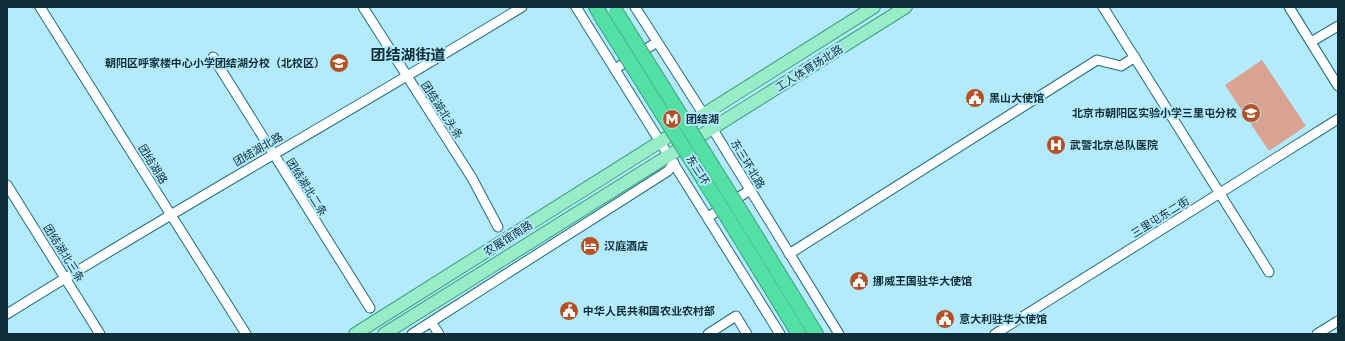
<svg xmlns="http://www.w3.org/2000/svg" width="1345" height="341" viewBox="0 0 1345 341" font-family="Merriweather,'Noto Sans SC',serif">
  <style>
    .green { fill: #d8a491 }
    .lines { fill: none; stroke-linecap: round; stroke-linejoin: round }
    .minor-casing { stroke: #236b81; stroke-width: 11 }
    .major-casing { stroke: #3ca17e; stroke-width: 14 }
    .highway-casing { stroke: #3ca17e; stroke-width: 16 }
    .minor { stroke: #fff; stroke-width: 9 }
    .major { stroke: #98ecc8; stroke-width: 12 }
    .highway { stroke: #54e0a4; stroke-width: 14 }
    .highway-bridge-casing { stroke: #3ca17e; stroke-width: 16; stroke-linecap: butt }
    .highway-bridge { stroke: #54e0a4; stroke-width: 14 }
    .labels { text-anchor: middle; stroke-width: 4; stroke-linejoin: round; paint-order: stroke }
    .poi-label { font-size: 11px; font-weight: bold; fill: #0f2d36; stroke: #b3eafd; text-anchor: start }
    .street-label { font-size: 11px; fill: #0f2d36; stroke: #b3eafd }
    .district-label { font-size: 15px; font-weight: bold; fill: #0f2d36; stroke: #b3eafd }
  </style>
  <rect width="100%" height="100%" fill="#b3eafd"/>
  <path class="green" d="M1262,60l44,66 -37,25 -44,-66z"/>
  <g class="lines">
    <g class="minor-casing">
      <g id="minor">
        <path d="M40,7l206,327"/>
        <path d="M363,7l109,171 26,49"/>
        <path d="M576,7l204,327"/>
        <path d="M635,7l69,108 135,219"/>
        <path d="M1103,7l166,265"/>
        <path d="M1289,7l49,79"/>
        <path d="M1311,42l27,-16"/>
        <path d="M213,57l157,251"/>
        <path d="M615,69l42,-27"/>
        <path d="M7,185l93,149"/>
        <path d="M708,217l42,-27"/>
        <path d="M789,254l308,-194 24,6 14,-9"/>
        <path d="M7,314c170,-106 345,-203 515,-307"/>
        <path d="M431,322l8,12"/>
        <path d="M412,334l256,-163 6,-8"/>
        <path d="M708,334l28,-18 11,18"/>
        <path d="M995,334l343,-215"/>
        <path d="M1317,334l21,-13"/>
      </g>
    </g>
    <g class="major-casing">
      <g id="major">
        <path d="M355,334l519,-327"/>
        <path d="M384,334l522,-327"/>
      </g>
    </g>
    <g class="highway-casing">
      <g id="highway">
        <path d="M596,7l7,12"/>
        <path d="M746,220l70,114"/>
        <path d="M734,228l65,106"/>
      </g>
    </g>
    <use href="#minor" class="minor"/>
    <use href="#major" class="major"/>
    <use href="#highway" class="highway"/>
    <g class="highway-bridge-casing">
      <g id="highway-bridge">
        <path d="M616,12l130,208"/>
        <path d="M603,19l131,209"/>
      </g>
    </g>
    <use href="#highway-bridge" class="highway-bridge"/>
  </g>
  <defs>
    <g id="school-disc" transform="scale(1)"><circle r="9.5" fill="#b65025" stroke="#b3eafd"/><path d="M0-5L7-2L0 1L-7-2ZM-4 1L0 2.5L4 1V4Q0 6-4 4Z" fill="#fff"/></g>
    <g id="civic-disc" transform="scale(1)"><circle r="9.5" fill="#b65025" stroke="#b3eafd"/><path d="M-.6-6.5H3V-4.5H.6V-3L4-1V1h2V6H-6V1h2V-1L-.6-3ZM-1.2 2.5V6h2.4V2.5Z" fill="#fff"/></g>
    <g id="metro-disc" transform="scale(1)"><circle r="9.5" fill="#b65025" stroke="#b3eafd"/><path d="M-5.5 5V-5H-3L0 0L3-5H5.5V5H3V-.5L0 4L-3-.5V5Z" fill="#fff"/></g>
    <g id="hospital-disc" transform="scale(1)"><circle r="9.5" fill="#b65025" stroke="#b3eafd"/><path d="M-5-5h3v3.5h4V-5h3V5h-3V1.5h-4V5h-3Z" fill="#fff"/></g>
    <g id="hotel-disc" transform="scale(1)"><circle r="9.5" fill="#b65025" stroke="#b3eafd"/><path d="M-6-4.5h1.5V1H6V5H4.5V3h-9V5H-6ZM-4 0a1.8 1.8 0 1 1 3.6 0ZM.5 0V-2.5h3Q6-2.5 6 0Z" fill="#fff"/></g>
  </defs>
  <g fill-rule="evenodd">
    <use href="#school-disc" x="339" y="63"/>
    <use href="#civic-disc" x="975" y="98"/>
    <use href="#school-disc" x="1251" y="113"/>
    <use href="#metro-disc" x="672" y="119"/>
    <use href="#hospital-disc" x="1056" y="145"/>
    <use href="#hotel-disc" x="590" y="246"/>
    <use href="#civic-disc" x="859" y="281"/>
    <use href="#civic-disc" x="569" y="311"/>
    <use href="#civic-disc" x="945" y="319"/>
  </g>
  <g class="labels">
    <g class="poi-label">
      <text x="325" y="67" text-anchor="end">朝阳区呼家楼中心小学团结湖分校（北校区）</text>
      <text x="989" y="102">黑山大使馆</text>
      <text x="1237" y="117" text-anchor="end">北京市朝阳区实验小学三里屯分校</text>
      <text x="686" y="123">团结湖</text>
      <text x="1070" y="149">武警北京总队医院</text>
      <text x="604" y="250">汉庭酒店</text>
      <text x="873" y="285">挪威王国驻华大使馆</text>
      <text x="583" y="315">中华人民共和国农业农村部</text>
      <text x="959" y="323">意大利驻华大使馆</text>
    </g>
    <g class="street-label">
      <text transform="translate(809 68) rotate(-32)" y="4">工人体育场北路</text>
      <text transform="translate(442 110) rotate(57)" y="4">团结湖北头条</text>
      <text transform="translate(258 149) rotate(-30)" y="4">团结湖北路</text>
      <text transform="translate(153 164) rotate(58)" y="4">团结湖路</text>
      <text transform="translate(748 164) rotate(59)" y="4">东三环北路</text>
      <text transform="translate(698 170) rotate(58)" y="4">东三环</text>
      <text transform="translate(307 187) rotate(58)" y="4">团结湖北二条</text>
      <text transform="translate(1160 217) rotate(-32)" y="4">三里屯东二街</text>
      <text transform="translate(508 238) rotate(-32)" y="4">农展馆南路</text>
      <text transform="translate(64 253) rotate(58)" y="4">团结湖北三条</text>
    </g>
    <g class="district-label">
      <text x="408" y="60">团结湖街道</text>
    </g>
  </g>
  <rect width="1345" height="341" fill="none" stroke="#0f2d36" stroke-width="16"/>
</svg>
